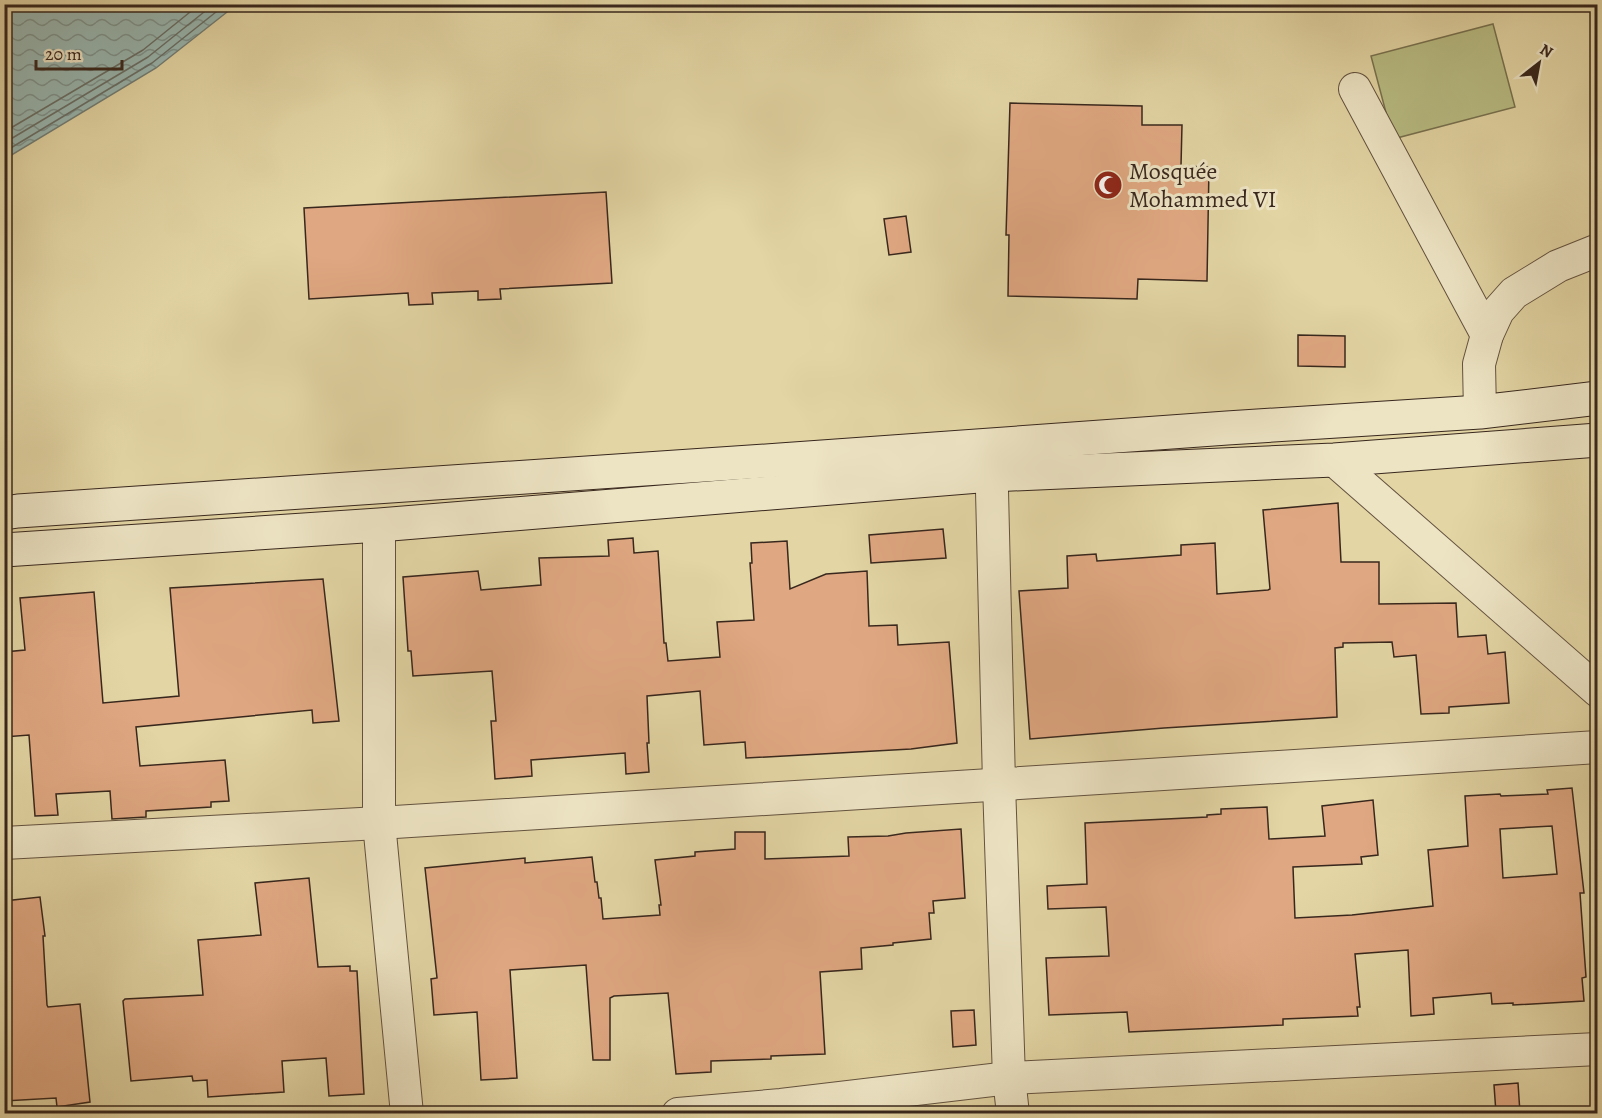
<svg xmlns="http://www.w3.org/2000/svg" width="1602" height="1118" viewBox="0 0 1602 1118" font-family="Alegreya,serif">
  <style>
    .grass { fill: #b8bc83; stroke: #787250; stroke-width: 1.5 }
    .water { fill: url(#water-waves); stroke: #727d75; stroke-width: 1.5 }
    .lines { fill: none; stroke-linecap: round; stroke-linejoin: round }
    .shore { stroke: #686e66; stroke-width: 1.5 }
    .building { fill: #e0a882; stroke: #38271d; stroke-width: 1.5; fill-rule: evenodd }
    .street-casing { stroke: #63523f; stroke-width: 34 }
    .secondary-casing { stroke: #38271d; stroke-width: 35 }
    .street { stroke: #ede4c4; stroke-width: 32 }
    .secondary { stroke: #ede4c4; stroke-width: 33 }
    .labels { text-anchor: middle; stroke-width: 6; stroke-linejoin: round; paint-order: stroke }
    .poi-label { font-size: 24px; fill: #38271d; stroke: #ede4c4; text-anchor: start }
  </style>
  <defs>
    <pattern id="water-waves" width="16" height="10" patternUnits="userSpaceOnUse" patternTransform="scale(1.5)"><rect width="16" height="10" fill="#98b6b0"/><path d="M0 5q4-4 8 0t8 0" fill="none" stroke="#7d948f"/></pattern>
  </defs>
  <rect width="100%" height="100%" fill="#e3d5a4"/>
  <filter id="stains"><feTurbulence type="fractalNoise" baseFrequency=".00333" numOctaves="4"/><feColorMatrix values="0 0 0 0 .2 0 0 0 0 .09 0 0 0 0 .02 0 0 0 .5 -.17"/></filter>
  <radialGradient id="worn" r=".72"><stop offset=".6" stop-color="#630" stop-opacity="0"/><stop offset="1" stop-color="#630" stop-opacity=".3"/></radialGradient>
  <path class="grass" d="M1493,24l22,83 -122,32 -22,-83z"/>
  <path class="water" d="M5,4h231v1l-80,63 -151,91z"/>
  <g class="lines">
    <g class="shore">
      <path d="M4,132l139,-82 57,-46"/>
      <path d="M4,143l144,-86 66,-53"/>
      <path d="M4,152l148,-89 74,-59"/>
    </g>
  </g>
  <g class="building">
    <path d="M1010,103l132,3v19h40l-1,41 28,1 -2,114 -69,-2 -1,20 -129,-3 1,-61h-3z"/>
    <path d="M606,192l6,91 -112,6 1,10 -23,1v-9l-46,2 1,11 -24,1 -1,-12 -99,6 -5,-91z"/>
    <path d="M906,216l5,36 -22,3 -5,-36z"/>
    <path d="M1298,335l47,1v31l-47,-1z"/>
    <path d="M1338,503l3,59h38v42l77,-1 2,34 28,-2 2,19 17,-2 4,51 -60,4v6l-28,1 -5,-59 -22,2 -2,-15 -49,1v4l-8,1 2,69 -173,11 -134,11 -11,-148 49,-3 -1,-32 29,-2 1,7 84,-6v-10l34,-2 2,51 51,-4 2,-1 -7,-79z"/>
    <path d="M943,529l3,29 -75,5 -2,-28z"/>
    <path d="M633,538l1,15 24,-2 6,92h2l2,18 52,-4 -3,-35 37,-2 -4,-57h2l-1,-20 36,-2 3,48 36,-15 41,-3 2,55 28,-1 1,20 51,-3 8,101 -46,6 -165,9 -1,-16 -41,3 -4,-54 -53,5 2,47h-2l2,29 -23,2 -1,-21 -94,7 1,16 -37,3 -4,-58h5l-4,-50 -79,5 -2,-25h-3l-5,-74 75,-6 3,19 60,-5 -2,-27 70,-2 -1,-16z"/>
    <path d="M323,579l16,142 -26,2 -1,-13 -176,17 4,39 85,-6 4,41 -18,1v5l-65,4v6l-34,2 -2,-28 -54,3 2,21 -23,1 -6,-81 -25,2v-85l21,-2 -5,-52 74,-6 9,111 76,-7 -9,-108z"/>
    <path d="M1572,788l12,105h-4l6,84 -4,1 2,23 -71,4v-2l-21,1 -1,-11 -58,5 1,16 -23,2 -3,-66 -53,4 5,53h-3l1,9 -75,3v6l-154,7 -2,-20 -78,3 -3,-57 63,-2 -3,-49 -58,2 -1,-23 40,-2 -2,-61 122,-6v-2l14,-1v-5l46,-2 2,32 56,-3 -3,-30 51,-6 5,55 -17,2 1,7 -69,3 2,51 57,-3 81,-9 -5,-56 40,-4 -3,-50 35,-2 1,2 47,-2 -1,-4zM1552,826l5,48 -54,4 -3,-49z"/>
    <path d="M961,829l4,69 -32,3 1,12h-5l2,26 -38,4v2l-32,3 1,21 -42,3 5,82 -54,2v3l-60,2v11l-35,2 -8,-81 -54,3 -4,2v62h-17l-7,-95 -76,5 7,108 -36,2 -4,-68 -43,3 -3,-36 6,-1 -12,-110 100,-10v5l67,-6 3,25h2l2,16h2l2,21 57,-4 -1,-10h2l-6,-45 40,-4v-4l40,-3v-17h30v27l84,-3 -1,-19 40,-1 18,-3z"/>
    <path d="M309,878l9,89 32,-1v5h7l7,123 -35,2 -3,-38 -44,3 2,31 -76,5 -1,-17 -14,1 -1,-5 -61,5 -8,-80 2,-2 78,-4 -5,-55 63,-5 -6,-52z"/>
    <path d="M40,897l5,39h-2l4,69 1,2 32,-3 10,98 -33,5 -1,-9 -52,3v-200z"/>
    <path d="M974,1010l2,35 -23,2 -2,-36z"/>
    <path d="M1518,1083l2,30h-24l-2,-28z"/>
  </g>
  <g class="lines">
    <g class="street-casing">
      <g id="street">
        <path d="M1355,89l132,246"/>
        <path d="M1480,412l-1,-48 8,-29 11,-24 16,-18 44,-27 40,-16"/>
        <path d="M991,449l8,335 10,294 4,36"/>
        <path d="M1334,460l264,231"/>
        <path d="M379,525v298l28,291"/>
        <path d="M4,843l375,-20 1219,-76"/>
        <path d="M678,1114l103,-9 228,-27 589,-29"/>
      </g>
    </g>
    <g class="secondary-casing">
      <g id="secondary">
        <path d="M4,513l14,-2 762,-51 447,-32 253,-16 118,-14"/>
        <path d="M4,550l375,-25 612,-50 343,-15 264,-20"/>
      </g>
    </g>
    <use href="#street" class="street"/>
    <use href="#secondary" class="secondary"/>
  </g>
  <defs>
    <g id="mosque-disc" transform="scale(1.5)"><circle r="9.5" fill="#8f2418" stroke="#ede4c4"/><path d="M3.5-4.9A6 6 0 1 0 3.5 4.9A5 5 0 1 1 3.5-4.9Z" fill="#fff"/></g>
  </defs>
  <g fill-rule="evenodd">
    <use href="#mosque-disc" x="1108" y="185"/>
  </g>
  <g class="labels">
    <g class="poi-label">
      <text x="1129" y="179">Mosquée<tspan x="1129" dy="28">Mohammed VI</tspan></text>
    </g>
  </g>
  <rect width="1602" height="1118" fill="none" stroke="#e3d5a4" stroke-width="24"/>
  <rect x="6" y="6" width="1590" height="1106" fill="none" stroke="#38271d" stroke-width="3"/>
  <rect x="12" y="12" width="1578" height="1094" fill="none" stroke="#38271d" stroke-width="1.5"/>
  <g transform="translate(1539 63) rotate(31)" stroke="#ede4c4" stroke-width="4.5" paint-order="stroke">
  <path d="M0-4.5L10 22L0 15L-10 22Z" fill="#38271d"/>
  <text y="-9" font-size="16" font-weight="bold" text-anchor="middle" fill="#38271d">N</text>
  </g>
  <path d="M36 60v9h86v-9" fill="none" stroke="#38271d" stroke-width="3"/>
  <text x="45" y="60" font-size="18" fill="#38271d" stroke="#ede4c4" stroke-width="4.5" paint-order="stroke">20 m</text>
  <rect width="100%" height="100%" filter="url(#stains)"/>
  <rect width="100%" height="100%" fill="url(#worn)"/>
</svg>
